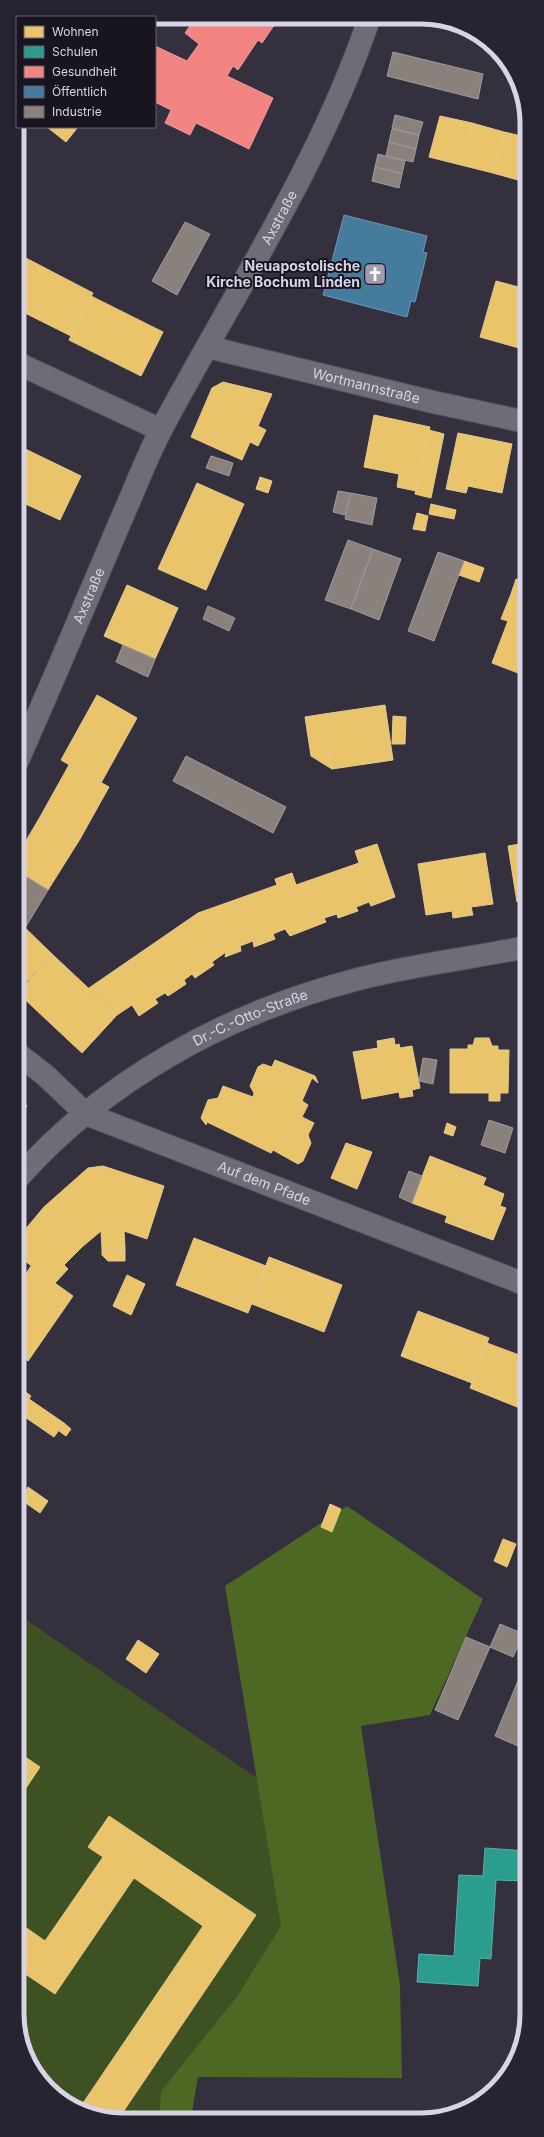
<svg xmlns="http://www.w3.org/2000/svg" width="544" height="2137" viewBox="0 0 544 2137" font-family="Inter,sans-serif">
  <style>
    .green { fill: #3e5123 }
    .forest { fill: #4c6823 }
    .homes { fill: #e9c46a; stroke: #e4c98f }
    .schools { fill: #2a9d8f; stroke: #5eaea9 }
    .health { fill: #f28482; stroke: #ea9ca0 }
    .public { fill: #457b9d; stroke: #7196b3 }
    .industry { fill: #8a817c; stroke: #a19a9c }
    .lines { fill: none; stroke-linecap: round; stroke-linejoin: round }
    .minor-casing { stroke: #514e5b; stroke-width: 24 }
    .tertiary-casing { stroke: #514e5b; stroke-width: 24 }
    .minor { stroke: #6f6c77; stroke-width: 22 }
    .tertiary { stroke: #6f6c77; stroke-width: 22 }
    .tram { stroke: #6b6773; stroke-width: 1 }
    .labels { text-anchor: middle; stroke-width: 4; stroke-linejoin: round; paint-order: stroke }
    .street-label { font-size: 14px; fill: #d8d4e5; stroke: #181521 }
    .poi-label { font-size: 14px; font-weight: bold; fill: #d8d4e5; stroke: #181521; text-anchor: end }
    .rim { fill: none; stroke: #d8d4e5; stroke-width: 5 }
  </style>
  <rect width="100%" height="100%" fill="#34303e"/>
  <path class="green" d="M25,1619l232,159 25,148 -44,69 -77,96 -2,27h-57l-32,-12 -26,-22 -26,-56v-400z"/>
  <path class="forest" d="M347,1506l136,93 -53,116 -69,11 39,259 2,93 -204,-1 -7,41h-32l2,-27 77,-96 43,-69 -56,-340z"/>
  <g class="homes">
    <path d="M440,116l32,7 -11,42 -32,-8z"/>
    <path d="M472,123l32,9 -11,41 -32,-8z"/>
    <path d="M47,127h31l-12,15z"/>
    <path d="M504,132l22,5 -1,45 -32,-9z"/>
    <path d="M22,256l71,37 -22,43 -54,-27v-44z"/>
    <path d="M496,281l30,8v61l-46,-13z"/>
    <path d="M91,296l72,36 -22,44 -72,-36z"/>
    <path d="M223,382l49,12 -14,32 8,4 -8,16 -8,-4 -8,18 -51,-23 21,-49z"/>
    <path d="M374,415l56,12 -11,51 -55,-11z"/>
    <path d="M429,430l15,4 -13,64 -16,-4z"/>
    <path d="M458,433l54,11 -10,49 -34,-7 -2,7 -20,-4z"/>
    <path d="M17,445l64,31 -21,44 -43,-20z"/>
    <path d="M399,474l20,4 -3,13 -19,-4z"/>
    <path d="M260,477l12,4 -4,12 -12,-4z"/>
    <path d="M197,483l47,21 -38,86 -48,-21z"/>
    <path d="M431,504l25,6 -2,9 -25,-5z"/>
    <path d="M526,511v28l-5,-1z"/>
    <path d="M417,513l11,3 -3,15 -12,-2z"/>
    <path d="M17,556l8,3 -8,21z"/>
    <path d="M464,561l20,7 -5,14 -20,-7z"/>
    <path d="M516,579l10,4v17l-15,-6z"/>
    <path d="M127,585l51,23 -23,51 -51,-23z"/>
    <path d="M511,594l15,6v76l-34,-13 16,-42 -7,-2z"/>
    <path d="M97,695l40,23 -36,65 -40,-23z"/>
    <path d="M385,705l8,55 -61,9 -8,-55z"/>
    <path d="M324,714l8,55 -21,-13 -6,-39z"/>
    <path d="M393,716l13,1 -1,27h-13z"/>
    <path d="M69,765l40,22 -29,52 -40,-22z"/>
    <path d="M40,817l40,22 -32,51 -30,-19 -1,-15z"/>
    <path d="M526,843v58l-9,1 -9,-56z"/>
    <path d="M377,844l18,53 -24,9 -2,-4 -13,5 2,4 -20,7 -1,-4 -13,4 2,4 -36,14 -5,-7 -12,5 2,5 -21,8 -1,-6 -13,5 1,5 -16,6 1,-5 -28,-39 79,-28 -2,-6 17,-6 4,12 63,-22 -4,-12z"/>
    <path d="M485,853l8,51 -22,3 2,8 -20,3 -1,-7 -26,4 -8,-51z"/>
    <path d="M198,913l28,39 -14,10 2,3 -19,13 -3,-4 -8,6 2,4 -18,12 -3,-3 -10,6 3,4 -19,13 -7,-11 -15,10 -28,-27z"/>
    <path d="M18,921l34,33 -34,37z"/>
    <path d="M52,954l65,61 -35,38 -64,-60z"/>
    <path d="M394,1038l1,7 4,-1 1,4 12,-2 8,42 -8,2 1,6 -13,2 -1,-6 -37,7 -9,-47 25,-4 -1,-7z"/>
    <path d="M475,1038h14l3,8h6v4h11l-1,43h-8v8h-11v-8h-39v-44h18v-4h5z"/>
    <path d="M275,1060l40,16 3,7 -6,-5 -10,23 6,4 -6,12 12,6 -6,12 3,8 -8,18 -5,3 -25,-14 -2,3 -64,-31 -1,3 -5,-7 7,-18 10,-2 5,-12 30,11 1,-4 -4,-7 8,-19 5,-3 9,3z"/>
    <path d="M18,1098l9,8 -9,11z"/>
    <path d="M447,1123l9,4 -3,9 -9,-3z"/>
    <path d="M346,1143l26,9 -15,37 -26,-11z"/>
    <path d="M430,1156l56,22 -3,7 21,9 -4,12 6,2 -13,32 -48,-18 2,-6 -35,-13z"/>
    <path d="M103,1166l61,20 -17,53 -23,-8 1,17 -23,1 -1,-18 -19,16 -38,-40 44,-39z"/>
    <path d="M44,1207l38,40 -18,18 4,4 -13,14 -37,-27v-18z"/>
    <path d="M194,1238l72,28 -18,47 -72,-28z"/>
    <path d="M125,1248v13h-17l-6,-6v-6z"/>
    <path d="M269,1257l73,28 -18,47 -72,-28z"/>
    <path d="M31,1266l42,30 -45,65 -10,-7v-68z"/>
    <path d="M127,1275l18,9 -14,31 -18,-9z"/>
    <path d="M418,1311l71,27 -17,45 -71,-27z"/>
    <path d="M487,1343l40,15v53l-57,-23z"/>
    <path d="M18,1386l13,10 -12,17 -1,-1z"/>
    <path d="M29,1399l35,24 -10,14 -35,-24z"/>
    <path d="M64,1423l7,6 -5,7 -7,-5z"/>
    <path d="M28,1487l20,14 -8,12 -20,-14z"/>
    <path d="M330,1504l11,5 -9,23 -11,-5z"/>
    <path d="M503,1539l13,5 -9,23 -13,-6z"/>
    <path d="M138,1640l21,14 -13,19 -20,-14z"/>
    <path d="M18,1752l22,15 -22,33z"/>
    <path d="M109,1816l147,99 -137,203h-17l-23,-9 124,-183 -69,-48 -79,116 -37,-25v-47l27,19 58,-84 -15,-10z"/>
  </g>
  <path class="schools" d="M485,1848l42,3v30l-31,-1 -5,79 -11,-1 -2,28 -61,-4 2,-28 35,2 5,-81 24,1z"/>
  <path class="health" d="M196,17l83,1 -17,25 -4,-3 -20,30 -5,-4 -6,10 46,22 -24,51 -53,-26 -6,12 -25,-12 6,-13 -16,-8v-56l32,15 12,-17 -14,-11z"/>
  <path class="public" d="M344,215l83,21 -4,16 4,1 -12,49 -4,-1 -4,16 -84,-22z"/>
  <g class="industry">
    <path d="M393,52l90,22 -5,25 -91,-23z"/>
    <path d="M395,115l28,7 -4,13 -27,-7z"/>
    <path d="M392,129l27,6 -3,14 -27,-7z"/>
    <path d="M389,142l27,7 -3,13 -27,-6z"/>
    <path d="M378,154l27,7 -3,13 -27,-7z"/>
    <path d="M375,167l27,7 -3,14 -27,-7z"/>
    <path d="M185,222l25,12 -33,61 -25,-14z"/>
    <path d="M211,456l22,7 -4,13 -23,-8z"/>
    <path d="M338,491l12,2 -5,22 -12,-3z"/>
    <path d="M351,493l26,5 -5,27 -27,-6z"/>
    <path d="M348,540l25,9 -22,60 -26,-9z"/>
    <path d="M373,549l28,10 -22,61 -28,-11z"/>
    <path d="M438,552l26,9 -30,80 -26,-10z"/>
    <path d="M208,606l27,12 -6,13 -26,-12z"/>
    <path d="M123,645l32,14 -7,18 -32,-15z"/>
    <path d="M186,756l100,51 -13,26 -100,-52z"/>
    <path d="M27,877l21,13 -23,38 -7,-7v-29z"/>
    <path d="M423,1058l14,2 -4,24 -14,-3z"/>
    <path d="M489,1120l24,8 -8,25 -24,-8z"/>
    <path d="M409,1171l13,5 -10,27 -13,-6z"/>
    <path d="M500,1624l24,10 -11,23 -23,-10z"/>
    <path d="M466,1637l24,10 -32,73 -23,-10z"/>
    <path d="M527,1659v68l-9,19 -23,-10z"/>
  </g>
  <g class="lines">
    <g class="minor-casing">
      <g id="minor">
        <path id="s1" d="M208,347l225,55 93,20"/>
        <path d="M17,363l144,67"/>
        <path id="s2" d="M17,762c36,-80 69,-160 103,-240 14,-31 26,-64 42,-94 72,-135 158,-264 207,-409"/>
        <path id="s3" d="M18,1054l27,21 41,39 441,171"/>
      </g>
    </g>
    <g class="tertiary-casing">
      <g id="tertiary">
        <path id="s4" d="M18,1178c87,-98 208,-164 333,-197 58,-16 117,-22 175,-34"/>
      </g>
    </g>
    <use href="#minor" class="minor"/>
    <use href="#tertiary" class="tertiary"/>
    <path class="tram" d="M18,1178c87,-98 208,-164 333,-197 58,-16 117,-22 175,-34"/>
  </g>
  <defs>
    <g id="church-square" transform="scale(1.15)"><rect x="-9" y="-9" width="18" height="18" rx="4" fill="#9f9bab" stroke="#181521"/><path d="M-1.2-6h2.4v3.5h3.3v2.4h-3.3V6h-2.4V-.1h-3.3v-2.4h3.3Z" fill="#fff"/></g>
  </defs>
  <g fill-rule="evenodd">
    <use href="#church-square" x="375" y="274"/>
  </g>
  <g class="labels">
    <g class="street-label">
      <text dy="5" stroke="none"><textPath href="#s2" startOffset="605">Axstraße</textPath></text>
      <text dy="5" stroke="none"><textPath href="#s1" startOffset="163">Wortmannstraße</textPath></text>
      <text dy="5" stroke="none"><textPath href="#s2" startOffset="181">Axstraße</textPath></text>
      <text dy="5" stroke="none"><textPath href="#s4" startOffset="285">Dr.-C.-Otto-Straße</textPath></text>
      <text dy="5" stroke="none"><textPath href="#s3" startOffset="282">Auf dem Pfade</textPath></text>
    </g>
    <g class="poi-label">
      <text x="360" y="271">Neuapostolische<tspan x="360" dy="16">Kirche Bochum Linden</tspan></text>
    </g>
  </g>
  <path d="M0 0H544V2137H0ZM123 24H421A99 99 0 0 1 520 123V2014A99 99 0 0 1 421 2113H123A99 99 0 0 1 24 2014V123A99 99 0 0 1 123 24Z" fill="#272431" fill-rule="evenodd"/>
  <path class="rim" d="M123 24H421A99 99 0 0 1 520 123V2014A99 99 0 0 1 421 2113H123A99 99 0 0 1 24 2014V123A99 99 0 0 1 123 24Z"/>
  <rect x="16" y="16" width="140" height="112" fill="#181521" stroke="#65616f"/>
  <rect x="24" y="26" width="20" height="12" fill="#e9c46a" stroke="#65616f"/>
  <text x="52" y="36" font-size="12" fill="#d8d4e5">Wohnen</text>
  <rect x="24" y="46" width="20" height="12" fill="#2a9d8f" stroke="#65616f"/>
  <text x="52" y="56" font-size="12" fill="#d8d4e5">Schulen</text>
  <rect x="24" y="66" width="20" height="12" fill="#f28482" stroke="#65616f"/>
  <text x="52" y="76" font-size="12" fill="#d8d4e5">Gesundheit</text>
  <rect x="24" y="86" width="20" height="12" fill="#457b9d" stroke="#65616f"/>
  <text x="52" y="96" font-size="12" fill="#d8d4e5">Öffentlich</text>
  <rect x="24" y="106" width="20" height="12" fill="#8a817c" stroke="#65616f"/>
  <text x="52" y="116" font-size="12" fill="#d8d4e5">Industrie</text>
</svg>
